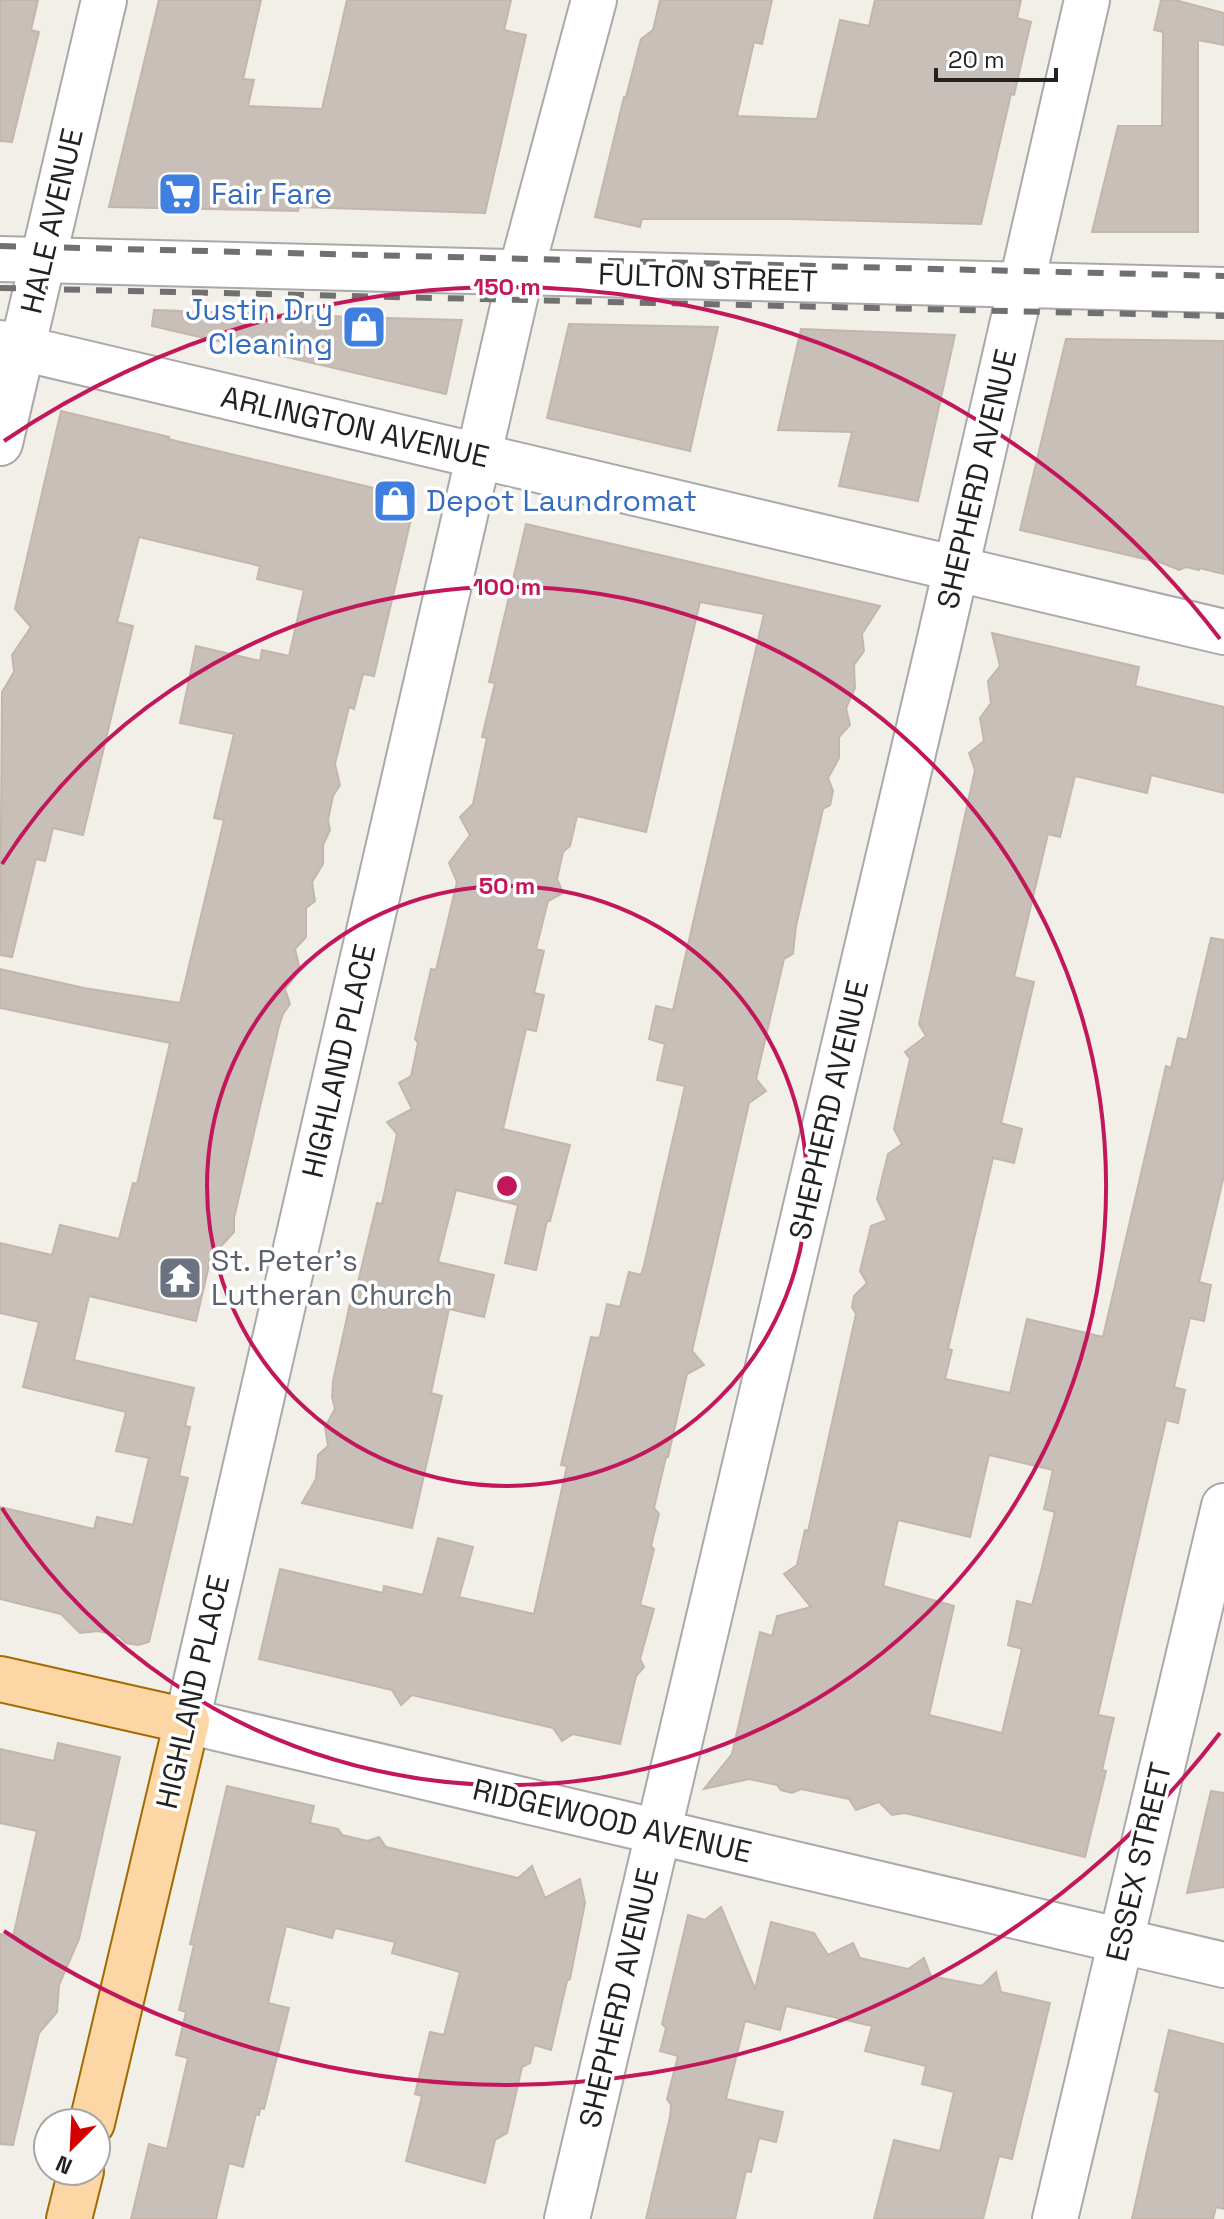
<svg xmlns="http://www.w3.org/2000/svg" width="1224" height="2219" viewBox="0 0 1224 2219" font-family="'Space Grotesk',sans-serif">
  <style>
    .building { fill: #c7bfb8; stroke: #c4b6ab; stroke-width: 2; fill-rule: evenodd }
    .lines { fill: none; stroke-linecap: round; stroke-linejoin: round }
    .minor-casing { stroke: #a9a9a9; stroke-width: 48 }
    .major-casing { stroke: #a06b00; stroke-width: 48 }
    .minor { stroke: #fff; stroke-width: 44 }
    .major { stroke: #fcd6a4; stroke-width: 44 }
    .rail { stroke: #707070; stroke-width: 6; stroke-dasharray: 16 16; stroke-linecap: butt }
    .ring { fill: none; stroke: #c2185b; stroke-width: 4 }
    .labels { text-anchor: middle; stroke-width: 7; stroke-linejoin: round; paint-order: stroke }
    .shop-label { font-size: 30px; fill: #366cbe; stroke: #fff; text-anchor: start }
    .street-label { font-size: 30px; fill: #222; stroke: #fff }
    .worship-label { font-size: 30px; fill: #5b616d; stroke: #fff; text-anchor: start }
    .centre { fill: #c2185b; stroke: #fff; stroke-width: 4 }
    .ring-label { font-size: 24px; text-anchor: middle; font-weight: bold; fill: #c2185b; stroke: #fff; stroke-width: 7; stroke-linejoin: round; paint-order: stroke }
  </style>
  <rect width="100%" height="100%" fill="#f2efe9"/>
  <g class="building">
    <path d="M0,0h38l-7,30 8,2 -27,110 -12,-1z"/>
    <path d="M159,0h102l-18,79 11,1 -6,26 74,3 25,-109h164l-7,30 22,5 -41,178 -186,-6 -1,4 -189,-4z"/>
    <path d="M660,0h112l-10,44 -8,-2 -17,74 80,3 23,-99 29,6 6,-26h146l-4,18 14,4 -17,73 -3,-1 -30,130 -191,-5h-148l-2,8 -45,-10 29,-120h2l15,-58 12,-9z"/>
    <path d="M1161,0h14l49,13v32l-26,-5v192h-106l26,-106h44l1,-94 -9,-2z"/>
    <path d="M154,310l231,8 77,2 -16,74 -294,-68z"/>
    <path d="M569,324l149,3 -28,124 -143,-33z"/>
    <path d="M801,329l154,6 -37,166 -79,-15 13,-54 -74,-2z"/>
    <path d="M1066,339l158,2v233l-25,-6v2l-13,-3 -7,3 -17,-7 -142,-33z"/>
    <path d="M61,411l108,26 -1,2 248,59 -42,178 -11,-2 -9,35 -5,-2 -14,57 5,21 -7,11 -5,24 2,10 -7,15v19l-11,18 3,19 -9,7v29l-11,12 5,21 -15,19 5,15 -7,10 -4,12 -45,192v14l-23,25 -15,64 -107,-25 -15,64 120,28 -9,38 5,1 -11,49 9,2 -39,164 -11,3 -12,-2 -7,-7 -21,-5 -18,2 -19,-19 -61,-15v-92l94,22 3,-12 36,8 16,-67 -33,-7 10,-39 -103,-25 16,-65 -39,-9v-70l52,12 8,-30 59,14 14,-56 4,1 33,-141 -170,-35v-39l84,19 96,15 44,-183 -10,-2 20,-84 -54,-11 16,-77 64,15 2,-11 27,6 15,-66 -47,-11 3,-13 -121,-29 -22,85 16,4 -50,209 -30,-7 -8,33 -9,-2 -24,98 -12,-2 2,-263 12,-20 -2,-17 19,-28 -16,-18z"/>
    <path d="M526,524l354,82 -18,28 2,17 -10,14 1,23 -9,20 4,17 -11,12v21l-11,20 5,13 -3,14 -7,4 -27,117 -3,28 -9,5 -28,120 10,12 -17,12 -34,149 -23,99 12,14 -17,9 -19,83h-2l-12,51 5,6 -8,32 3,3 -14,56 14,4 -14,50 4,8 -8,9 -16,68 -47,-10 -11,7 -9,-13 -141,-33 -11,10 -9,-15 -133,-31 21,-90 103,24 1,-7 39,9 15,-57 35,9 -14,50 75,17 33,-148 -6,-1 30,-128 7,1 2,-2 7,-32 13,3 9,-35 12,3 3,-10 41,-179 -28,-6 8,-36 -16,-5 7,-33 17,4 91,-396 -64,-12 -54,230 -69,-16 -7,30 -7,6 -6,27 6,14 -15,8 -12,48 8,2 -10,42 10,2 -8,36 -10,-2 -23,100 67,16 -20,76h-3l-11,49 -31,-7 13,-58 -62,-15 -18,72 56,13 -10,42 -35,-8 -18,84 11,3 -30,132 -110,-25 14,-24 2,-24 10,-9 -3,-19 10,-18 -3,-12 1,-16 18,-82h3l23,-96 5,1 15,-70 -10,-12 25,-13 -13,-26 12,-7 7,-33 -3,-4 16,-70 5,1 21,-88 -8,-19 21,-28 -10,-18 13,-13 14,-66 -5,-1 13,-54 -6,-1z"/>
    <path d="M992,633l147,34 -4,19 89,21v86l-73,-18 -4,18 -72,-17 -15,61 -12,-3 -34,143 20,5 -33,141 21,6 -8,34 -21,-5 -45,191 4,1 -7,29 65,14 17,-74 76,18 63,-271 5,2 7,-30 9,2 24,-102 13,2v235l-25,107 12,3 -7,36 -14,-3 -16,69 11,3 -7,33 -12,-3 -68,295 16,3 -12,52 4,1 -21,86 -180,-44 -13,2 -13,-13 -23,8 -7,-11 -48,-10 -9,4 -11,-3 -4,-5 -28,-6 -45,10 28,-35 28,-122 12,4 5,-20 34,-9 -27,-33 13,-9 8,-35 3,1 48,-217 -4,-7 2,-11 13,-13 -7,-12 11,-45 16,-6 -10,-21 11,-45 14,-10 -8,-15 16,-70 -5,-7 21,-16 -7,-12 56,-254 -6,-17 15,-12 -4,-23 11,-15 -3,-22 12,-15zM989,1455l64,15 -9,39 11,3 -13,55 -10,38 -15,-4 -9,44 14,4 -20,84 -73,-18 25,-109 -71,-20 15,-66 72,17z"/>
    <path d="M58,1743l62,14 -41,182 -20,46 -2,27 -18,21 -26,112 -13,-1v-210l13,3 24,-106 -37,-8v-74l54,12z"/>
    <path d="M227,1786l87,20 -4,17 28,6 4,6 26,6 11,-4 7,10 132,31 14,-12 13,32 35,-19 5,24 -15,76 -3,2 -16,69 -17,-5 -4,18 -8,4 -15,66 -12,7 -10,43 -79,-22 16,-65 -7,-2 15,-62 14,3 16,-63 -68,-19 3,-11 -60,-14 -3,10 -46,-12 -18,77 21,5 -25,101 -4,-1 -1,7 -3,-1 -13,53 -14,-4 -13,56h-85l18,-75 18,5 21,-91 -12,-3 10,-43 -7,-2 15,-65 -4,-1z"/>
    <path d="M1211,1791l13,2v94l-37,6z"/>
    <path d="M721,1907l34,82 16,-67 43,11 14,22 25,-12 7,15 48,11 16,-11 7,18 51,10 14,-14 5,20 49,11 -38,156 -13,-3 -16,63h-109l20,-79 46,11 14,-59 -32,-8 4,-18 -61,-15 7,-25 -86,-20 -6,24 -35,-9 -19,78 57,13 -7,30 -17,-4 -8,34 -5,-1 -11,48h-89l24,-102 1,-12 -4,-6 11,-43 -18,-5 6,-23 -4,-4 26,-109 17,5z"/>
    <path d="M1169,2030l55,14v165l-8,-2 -3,12h-81l28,-126 -5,-2z"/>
  </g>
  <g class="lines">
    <g class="minor-casing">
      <g id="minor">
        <path d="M594,0l-73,272 -334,1449 1037,244"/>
        <path d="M0,259l1224,31"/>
        <path d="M0,343l1224,289"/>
        <path d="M0,443l104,-443"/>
        <path d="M567,2219l371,-1572 149,-647"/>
        <path d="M1055,2219l169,-713"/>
      </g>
    </g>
    <g class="major-casing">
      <g id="major">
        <path d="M0,1679l187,42 -95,402"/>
        <path d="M69,2219l12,-48"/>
      </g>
    </g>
    <use href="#minor" class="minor"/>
    <use href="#major" class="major"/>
    <g class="rail">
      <path d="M0,246l1224,30"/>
      <path d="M0,288l1224,28"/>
    </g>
  </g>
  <g class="ring">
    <circle cx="507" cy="1186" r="300"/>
    <path d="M2 864A599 599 0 1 1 2 1508"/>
    <path d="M1220 1733A899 899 0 0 1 4 1931M4 441A899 899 0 0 1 1220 639"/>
  </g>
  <defs>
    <g id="supermarket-square" transform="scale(2.3)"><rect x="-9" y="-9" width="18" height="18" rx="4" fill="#3f7fe0" stroke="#fff"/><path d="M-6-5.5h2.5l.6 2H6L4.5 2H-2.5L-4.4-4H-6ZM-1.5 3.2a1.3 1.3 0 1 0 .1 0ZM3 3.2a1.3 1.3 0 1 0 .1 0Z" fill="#fff"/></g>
    <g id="shop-square" transform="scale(2.3)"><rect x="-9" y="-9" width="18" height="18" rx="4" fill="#3f7fe0" stroke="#fff"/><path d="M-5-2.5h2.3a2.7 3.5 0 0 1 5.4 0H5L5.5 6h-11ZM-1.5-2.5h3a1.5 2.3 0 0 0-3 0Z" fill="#fff"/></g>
    <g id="temple-square" transform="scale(2.3)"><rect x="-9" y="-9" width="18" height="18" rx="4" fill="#6b7280" stroke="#fff"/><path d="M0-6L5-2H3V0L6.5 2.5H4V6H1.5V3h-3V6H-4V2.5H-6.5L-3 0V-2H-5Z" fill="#fff"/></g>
  </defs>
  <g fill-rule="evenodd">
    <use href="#supermarket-square" x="180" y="194"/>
    <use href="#shop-square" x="364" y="327"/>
    <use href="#shop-square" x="395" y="501"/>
    <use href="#temple-square" x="180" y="1278"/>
  </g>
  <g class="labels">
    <g class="shop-label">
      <text x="211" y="204">Fair Fare</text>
      <text x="333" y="320" text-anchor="end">Justin Dry<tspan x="333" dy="34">Cleaning</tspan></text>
      <text x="426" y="511">Depot Laundromat</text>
    </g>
    <g class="street-label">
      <text transform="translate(52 221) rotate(-77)" y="10">HALE AVENUE</text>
      <text transform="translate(708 278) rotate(2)" y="10">FULTON STREET</text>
      <text transform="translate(355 427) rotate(13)" y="10">ARLINGTON AVENUE</text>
      <text transform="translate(977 479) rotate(-77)" y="10">SHEPHERD AVENUE</text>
      <text transform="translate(339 1061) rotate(-77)" y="10">HIGHLAND PLACE</text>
      <text transform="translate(829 1110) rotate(-77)" y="10">SHEPHERD AVENUE</text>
      <text transform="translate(193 1692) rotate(-77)" y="10">HIGHLAND PLACE</text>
      <text transform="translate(612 1821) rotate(13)" y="10">RIDGEWOOD AVENUE</text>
      <text transform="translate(1139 1862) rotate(-77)" y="10">ESSEX STREET</text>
      <text transform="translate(619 1998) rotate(-77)" y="10">SHEPHERD AVENUE</text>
    </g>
    <g class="worship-label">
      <text x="211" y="1271">St. Peter's<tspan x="211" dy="34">Lutheran Church</tspan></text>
    </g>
  </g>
  <circle cx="507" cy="1186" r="12" class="centre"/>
  <g class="ring-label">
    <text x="507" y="295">150 m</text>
    <text x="507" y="595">100 m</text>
    <text x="507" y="894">50 m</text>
  </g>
  <g transform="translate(72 2147) rotate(204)"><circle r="38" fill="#ffffff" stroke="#a7a7a7" stroke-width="2"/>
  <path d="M0-6L14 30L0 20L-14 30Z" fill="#d40000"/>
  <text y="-12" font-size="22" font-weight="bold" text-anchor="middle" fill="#222222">N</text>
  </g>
  <path d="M936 68v12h120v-12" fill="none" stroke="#222222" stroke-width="4"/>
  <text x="948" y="68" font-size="24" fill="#222222" stroke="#ffffff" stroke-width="6" paint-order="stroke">20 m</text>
</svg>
